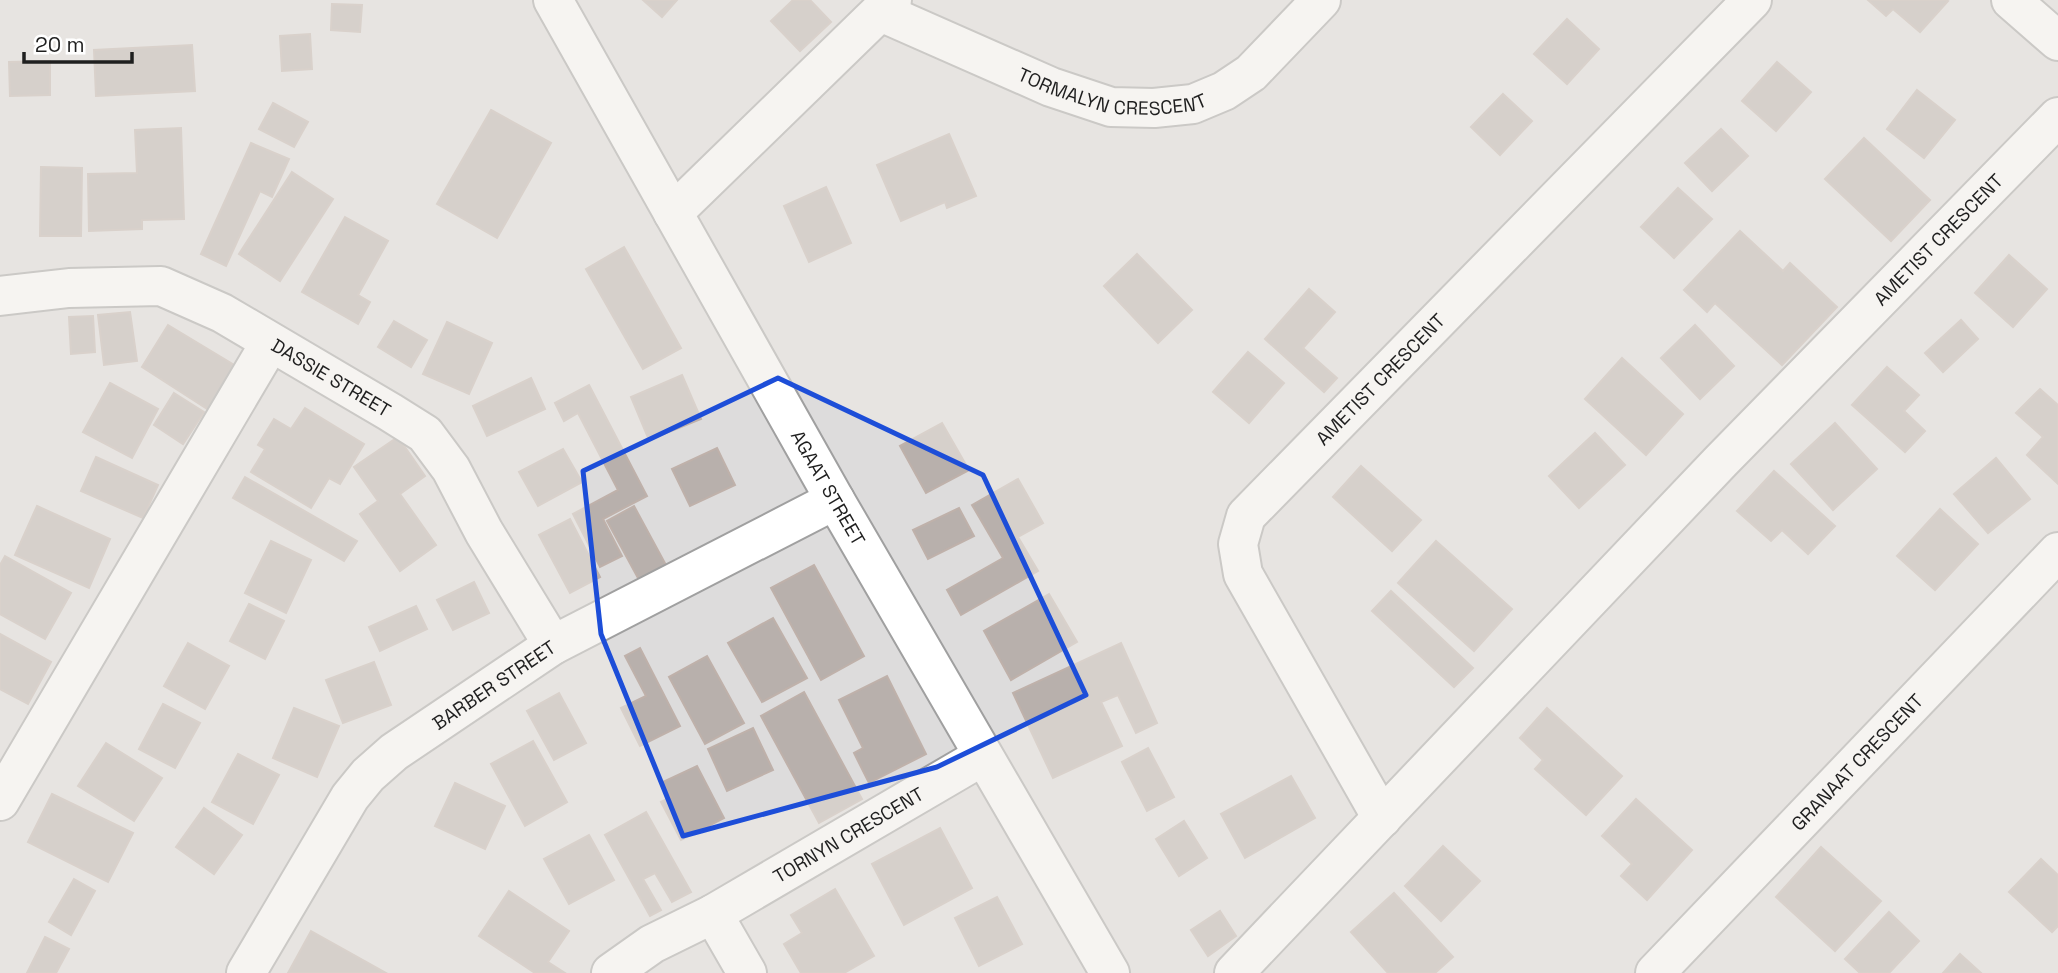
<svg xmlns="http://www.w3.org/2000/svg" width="2058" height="973" viewBox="0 0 2058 973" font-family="'Space Grotesk',sans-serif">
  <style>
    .residential { fill: #dddcdc }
    .building { fill: #b8b0ac; stroke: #bfb1aa; stroke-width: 2 }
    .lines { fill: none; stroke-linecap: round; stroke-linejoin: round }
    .minor-casing { stroke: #a0a0a0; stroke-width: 42 }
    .tertiary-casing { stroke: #a0a0a0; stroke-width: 42 }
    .minor { stroke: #fff; stroke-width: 38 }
    .tertiary { stroke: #fff; stroke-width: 38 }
    .marked { fill: none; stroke: #1d4ed8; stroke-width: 5; stroke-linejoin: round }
    .labels { text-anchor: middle; stroke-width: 6; stroke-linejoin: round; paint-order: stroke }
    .street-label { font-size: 19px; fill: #1f1f1f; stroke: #fff }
  </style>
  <rect width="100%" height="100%" fill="#efebe6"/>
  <rect class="residential" x="0" y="0" width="2058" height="973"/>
  <g class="building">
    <path d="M643,0h34l-15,17z"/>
    <path d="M793,0h17l21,22 -31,29 -29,-30z"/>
    <path d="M1868,0h78l2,1 -28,31 -27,-23 -7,7z"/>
    <path d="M332,4l30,1 -2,27 -29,-2z"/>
    <path d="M1567,19l32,30 -32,35 -33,-30z"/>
    <path d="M310,34l2,35 -30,2 -2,-35z"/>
    <path d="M192,45l3,46 -99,5 -2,-46z"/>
    <path d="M50,61v34l-40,1 -1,-34z"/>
    <path d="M1777,62l34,30 -35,39 -34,-30z"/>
    <path d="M1917,90l38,30 -31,38 -37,-29z"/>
    <path d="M1503,94l29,27 -32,34 -29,-28z"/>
    <path d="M273,103l35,19 -14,25 -35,-18z"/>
    <path d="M491,110l60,33 -54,95 -60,-34z"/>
    <path d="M181,128l3,91 -42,1v9l-53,2 -1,-57 49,-1 -2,-43z"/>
    <path d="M1721,129l27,27 -36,35 -27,-28z"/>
    <path d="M949,134l27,62 -29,12 -2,-6 -44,19 -24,-56z"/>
    <path d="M1864,138l66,62 -39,41 -66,-62z"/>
    <path d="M251,143l38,16 -17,38 -12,-6 -34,75 -25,-12z"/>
    <path d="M41,167l41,1 -1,68h-41z"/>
    <path d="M292,172l41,27 -53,82 -41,-27z"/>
    <path d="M826,187l25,56 -42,19 -25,-56z"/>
    <path d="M1678,188l34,31 -38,39 -33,-31z"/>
    <path d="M345,217l43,24 -30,54 12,7 -12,22 -56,-32z"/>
    <path d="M1740,231l43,40 7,-8 47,44 -55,58 -67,-62 -8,9 -23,-22z"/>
    <path d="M624,247l57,101 -38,21 -57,-100z"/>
    <path d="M1137,254l55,56 -34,33 -54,-57z"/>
    <path d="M2009,255l38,34 -34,38 -38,-34z"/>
    <path d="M1309,289l26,23 -32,36 34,30 -13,14 -59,-53z"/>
    <path d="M130,312l7,49 -33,4 -6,-50z"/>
    <path d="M93,316l2,36 -24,2 -2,-37z"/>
    <path d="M1961,320l17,19 -35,33 -18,-19z"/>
    <path d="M394,321l33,19 -16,27 -33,-20z"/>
    <path d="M447,322l45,21 -23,51 -46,-20z"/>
    <path d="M168,325l68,41 -27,44 -67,-43z"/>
    <path d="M1695,325l39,41 -34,33 -39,-41z"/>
    <path d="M1248,352l36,31 -35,40 -36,-31z"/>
    <path d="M1622,358l61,56 -37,41 -61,-56z"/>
    <path d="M1887,367l32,28 -15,16 21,20 -20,21 -53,-47z"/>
    <path d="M682,375l19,44 -52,21 -18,-43z"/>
    <path d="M531,378l14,31 -58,27 -14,-30z"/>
    <path d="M110,383l48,26 -26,49 -49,-26z"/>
    <path d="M589,385l58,111 -44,23 19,37 -22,11 -27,-53 45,-24 -40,-77 -14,8 -9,-18z"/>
    <path d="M2040,389l18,16v79l-31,-29 16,-18 -27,-24z"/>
    <path d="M174,393l30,19 -21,32 -29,-19z"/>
    <path d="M305,408l59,36 -24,40 -11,-6 -18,30 -60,-36 14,-23 -7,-4 16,-26 17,10z"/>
    <path d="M942,423l27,47 -43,23 -26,-47z"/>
    <path d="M1835,423l42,46 -44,41 -42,-46z"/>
    <path d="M1595,433l30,32 -46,43 -30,-32z"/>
    <path d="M398,437l27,39 -25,18 36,51 -36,26 -40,-57 18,-13 -24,-34z"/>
    <path d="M717,448l18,37 -45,21 -18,-37z"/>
    <path d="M563,449l19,33 -44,24 -19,-34z"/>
    <path d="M96,457l62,28 -15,33 -62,-27z"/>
    <path d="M1996,458l34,41 -42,34 -34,-39z"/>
    <path d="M1361,466l60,54 -29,31 -59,-54z"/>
    <path d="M1774,471l61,55 -27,28 -26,-24 -11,11 -34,-30z"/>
    <path d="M245,477l112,64 -13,20 -111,-63z"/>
    <path d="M1018,479l25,44 -25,14 20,34 -77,44 -14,-25 56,-32 -31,-53z"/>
    <path d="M37,506l73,33 -21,49 -74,-33z"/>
    <path d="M634,506l32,59 -27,15 -32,-59z"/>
    <path d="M959,508l15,28 -46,23 -15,-29z"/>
    <path d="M1940,509l38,35 -43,46 -38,-34z"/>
    <path d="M570,519l30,58 -30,16 -31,-58z"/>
    <path d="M271,541l40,19 -25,53 -41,-20z"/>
    <path d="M1436,541l76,68 -38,42 -76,-68z"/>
    <path d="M5,556l66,37 -26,46 -45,-25v-49z"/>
    <path d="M814,565l50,91 -43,24 -50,-92z"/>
    <path d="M474,582l15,31 -36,17 -16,-30z"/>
    <path d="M1391,591l82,77 -19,19 -82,-76z"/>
    <path d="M1049,594l28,48 -66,38 -27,-49z"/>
    <path d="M249,604l35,17 -19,38 -35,-18z"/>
    <path d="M416,606l11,23 -47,22 -11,-24z"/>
    <path d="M773,618l34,60 -45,24 -34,-59z"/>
    <path d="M0,634l51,28 -23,42 -28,-15z"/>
    <path d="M188,643l41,23 -24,43 -41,-23z"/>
    <path d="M1121,643l36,80 -21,10 -18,-38 -17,7 21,44 -69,32 -40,-85z"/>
    <path d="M640,648l40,78 -40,20 -19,-38 25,-12 -21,-40z"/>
    <path d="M707,656l37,67 -39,21 -36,-67z"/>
    <path d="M374,662l17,43 -48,18 -17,-43z"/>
    <path d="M887,676l39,78 -57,29 -15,-30 9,-5 -24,-48z"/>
    <path d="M804,692l58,107 -43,24 -58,-107z"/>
    <path d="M559,693l27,50 -32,17 -27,-49z"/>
    <path d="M163,704l37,19 -25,45 -36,-19z"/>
    <path d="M294,708l45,18 -22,51 -44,-19z"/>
    <path d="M1547,708l75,68 -36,39 -51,-46 8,-9 -23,-22z"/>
    <path d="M753,728l20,42 -46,21 -19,-42z"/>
    <path d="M533,741l34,61 -42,24 -34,-62z"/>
    <path d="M106,743l56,35 -28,43 -56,-35z"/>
    <path d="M1148,748l26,49 -27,14 -25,-49z"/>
    <path d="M238,754l41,21 -26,49 -41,-22z"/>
    <path d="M697,766l27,52 -43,22 -20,-38 10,-5 -8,-15z"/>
    <path d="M1291,776l24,42 -70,40 -24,-44z"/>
    <path d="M455,783l50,23 -20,43 -50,-23z"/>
    <path d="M52,794l81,39 -25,49 -80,-40z"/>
    <path d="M1636,799l56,51 -45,50 -26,-24 11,-12 -30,-28z"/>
    <path d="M204,808l38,27 -28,39 -38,-27z"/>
    <path d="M646,812l45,80 -19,10 -17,-29 -12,6 18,31 -11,6 -45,-81z"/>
    <path d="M1184,821l23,37 -28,18 -23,-37z"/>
    <path d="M940,828l32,60 -68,37 -32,-61z"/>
    <path d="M589,835l25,45 -45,24 -25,-45z"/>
    <path d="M1443,846l37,35 -39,40 -36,-35z"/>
    <path d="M1821,847l60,54 -46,50 -59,-54z"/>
    <path d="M2041,859l17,16v51l-6,6 -43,-40z"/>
    <path d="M74,879l21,12 -24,44 -22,-13z"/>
    <path d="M835,889l39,67 -30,17h-43l-17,-29 18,-11 -11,-18z"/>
    <path d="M509,891l60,40 -21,31 17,11h-30l-56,-37z"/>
    <path d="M1394,893l59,64 -18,16h-47l-37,-41z"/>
    <path d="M997,897l25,47 -43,22 -24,-48z"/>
    <path d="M1220,911l16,25 -28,20 -17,-26z"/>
    <path d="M1889,912l30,29 -30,32h-29l-15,-14z"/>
    <path d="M311,931l75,42h-98z"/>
    <path d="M45,937l24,12 -13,24h-29z"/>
    <path d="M1960,954l21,19h-38z"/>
  </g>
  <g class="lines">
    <g class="minor-casing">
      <g id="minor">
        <path d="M2011,0l47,41"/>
        <path id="s1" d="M881,12l170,75 60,20 43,1 39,-4 31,-13 27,-18 70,-73"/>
        <path d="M673,213l219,-213"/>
        <path id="s2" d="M0,296l69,-8 92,-2 61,27 168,99 35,22 26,35 33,63 69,113"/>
        <path d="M0,801l270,-458"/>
        <path id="s3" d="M1382,818l-139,-244 -5,-30 8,-28 506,-516"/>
        <path d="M713,914l34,59"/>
        <path id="s4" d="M246,973l104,-176 18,-22 26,-23 159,-107 282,-145"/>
        <path id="s5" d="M611,973l41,-29 61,-30 270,-158"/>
        <path id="s6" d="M1234,973l487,-512 337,-344"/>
        <path id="s7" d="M1655,973l403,-421"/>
      </g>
    </g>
    <g class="tertiary-casing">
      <g id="tertiary">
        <path id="s8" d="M553,0l282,500 275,473"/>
      </g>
    </g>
    <use href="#minor" class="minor"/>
    <use href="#tertiary" class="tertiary"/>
  </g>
  <path d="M0 0H2058V973H0ZM778,378l205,97 103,220 -149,72 -254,69 -82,-202 -18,-163z" fill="#efebe6" fill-opacity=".55" fill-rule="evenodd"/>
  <path class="marked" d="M778,378l205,97 103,220 -149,72 -254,69 -82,-202 -18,-163z"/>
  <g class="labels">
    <g class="street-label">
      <text dy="7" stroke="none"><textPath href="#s1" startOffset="248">TORMALYN CRESCENT</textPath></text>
      <text dy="7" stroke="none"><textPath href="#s6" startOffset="1017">AMETIST CRESCENT</textPath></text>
      <text dy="7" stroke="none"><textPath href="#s2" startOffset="355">DASSIE STREET</textPath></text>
      <text dy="7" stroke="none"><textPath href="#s3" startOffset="532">AMETIST CRESCENT</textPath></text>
      <text dy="7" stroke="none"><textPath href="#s8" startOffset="560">AGAAT STREET</textPath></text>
      <text dy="7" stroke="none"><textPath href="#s4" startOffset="388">BARBER STREET</textPath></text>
      <text dy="7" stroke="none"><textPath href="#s7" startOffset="292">GRANAAT CRESCENT</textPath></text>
      <text dy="7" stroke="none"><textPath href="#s5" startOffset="275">TORNYN CRESCENT</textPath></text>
    </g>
  </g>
  <path d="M24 52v10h108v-10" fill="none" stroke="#1f1f1f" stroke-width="3.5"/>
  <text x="35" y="52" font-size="21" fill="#1f1f1f" stroke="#ffffff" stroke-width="5" paint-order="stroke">20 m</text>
</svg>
